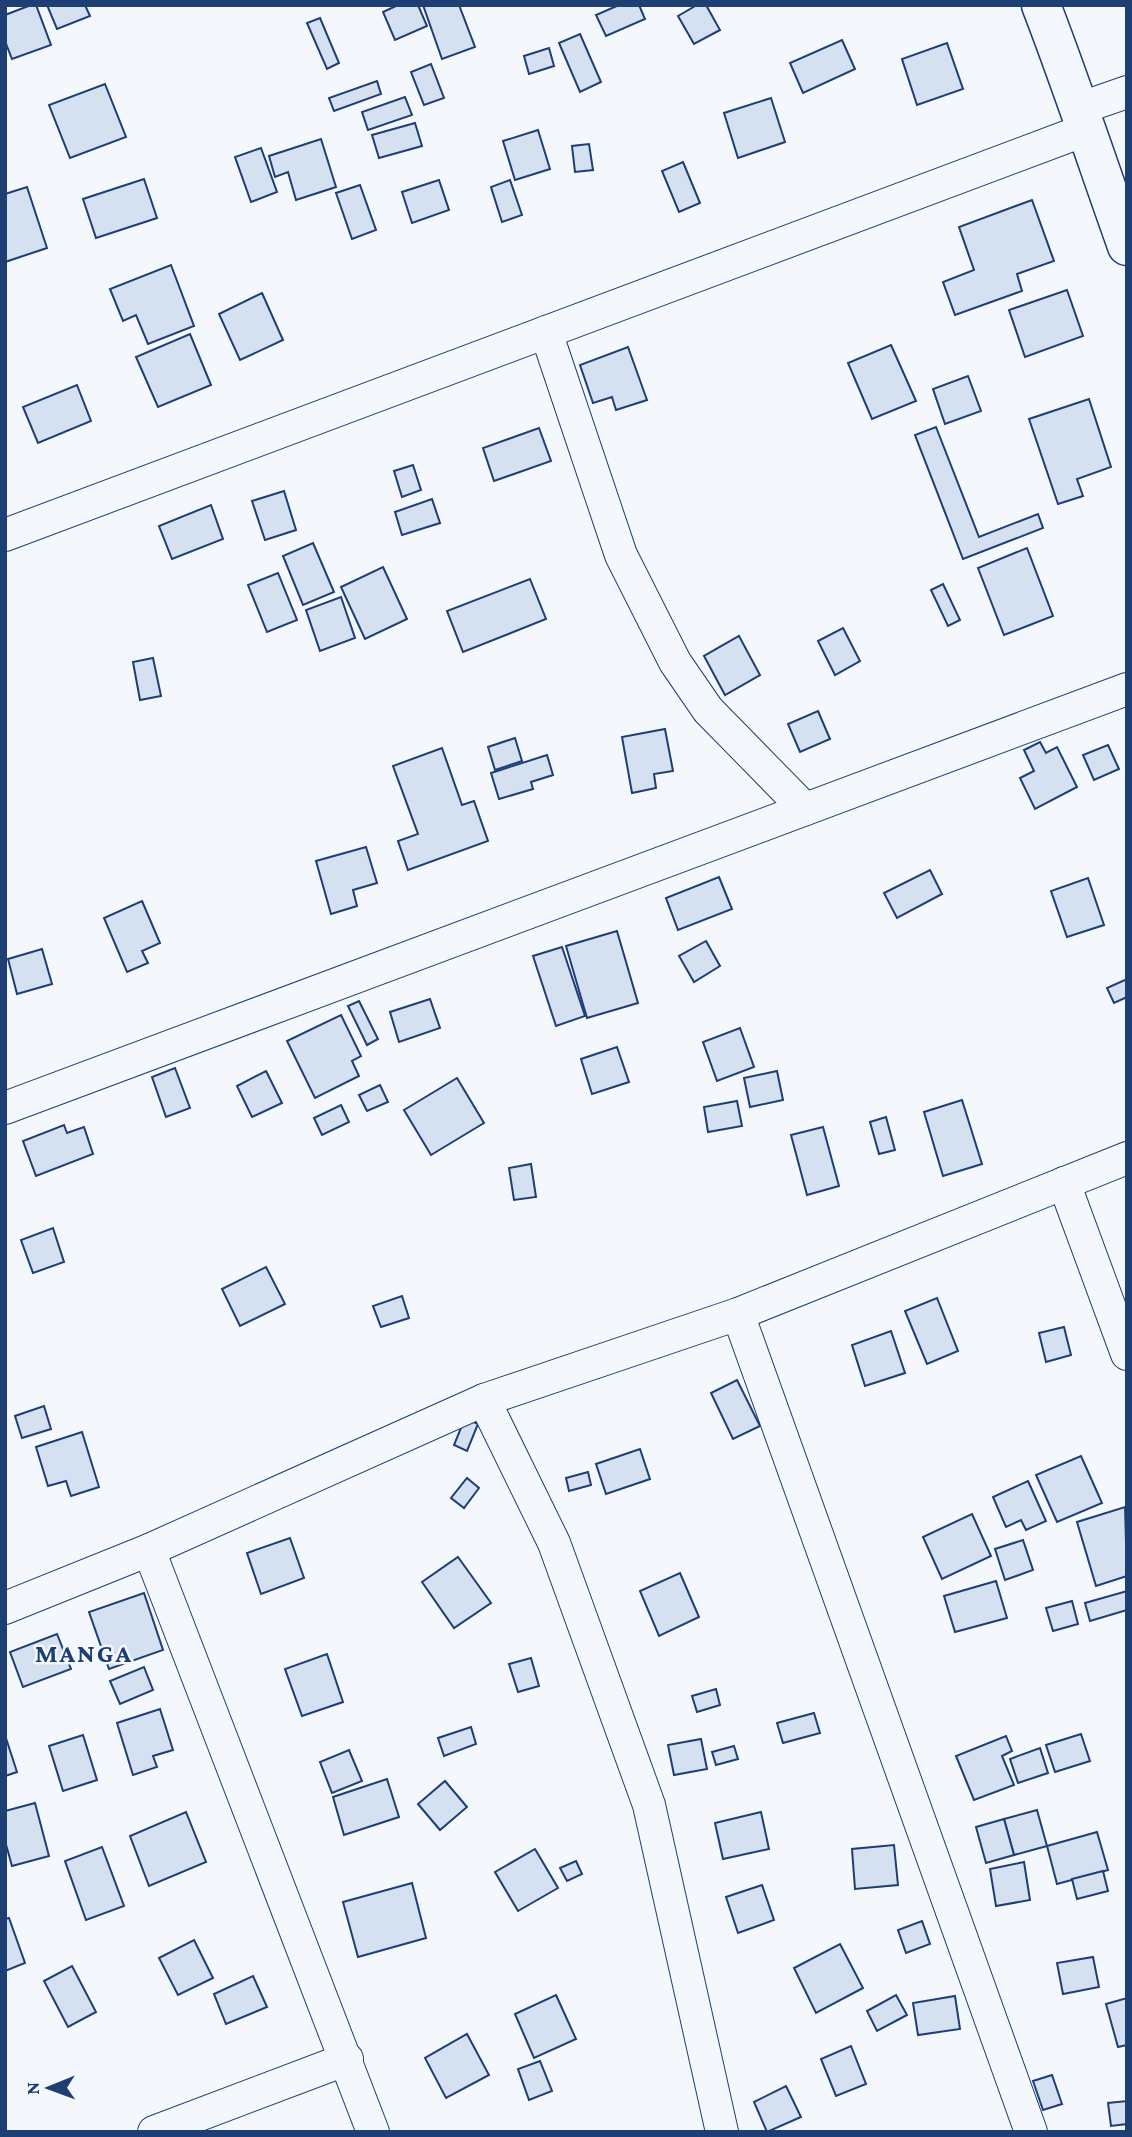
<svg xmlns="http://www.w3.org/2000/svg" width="1132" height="2137" viewBox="0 0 1132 2137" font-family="'Crimson Pro',serif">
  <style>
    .building { fill: #d5e0f0; stroke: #1d3f73; stroke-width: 2 }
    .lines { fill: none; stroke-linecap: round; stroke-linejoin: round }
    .minor-casing { stroke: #1d3f73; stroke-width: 34 }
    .tertiary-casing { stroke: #1d3f73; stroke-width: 41 }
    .minor { stroke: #f4f7fb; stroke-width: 32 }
    .tertiary { stroke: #f4f7fb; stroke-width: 38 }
    .labels { text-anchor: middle; stroke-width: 5; stroke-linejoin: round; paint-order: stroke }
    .district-label { font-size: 26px; font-weight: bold; letter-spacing: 2px; fill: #1d3f73; stroke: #f4f7fb }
  </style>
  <rect width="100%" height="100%" fill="#f4f7fb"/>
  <g class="building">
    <path d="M31,5h5l15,40 -39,14 -7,-18v-26z"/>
    <path d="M47,5h38l5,11 -33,13z"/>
    <path d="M398,5h20l9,21 -32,14 -12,-28z"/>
    <path d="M423,5h36l16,42 -33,12z"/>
    <path d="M619,5h20l6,14 -39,17 -10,-21z"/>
    <path d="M697,5h9l14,25 -26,14 -16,-28z"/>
    <path d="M320,18l19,45 -12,6 -20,-46z"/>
    <path d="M580,34l21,48 -21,10 -21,-49z"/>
    <path d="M842,40l13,29 -52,24 -13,-30z"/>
    <path d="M947,43l16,46 -46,16 -15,-46z"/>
    <path d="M549,48l5,18 -25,8 -5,-18z"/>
    <path d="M431,64l13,34 -20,7 -13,-33z"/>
    <path d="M377,81l4,13 -47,17 -5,-13z"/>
    <path d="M105,84l21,53 -56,21 -21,-53z"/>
    <path d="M405,97l7,18 -44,15 -6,-18z"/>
    <path d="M771,98l14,44 -47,16 -14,-45z"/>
    <path d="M415,123l7,23 -43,12 -7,-23z"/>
    <path d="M538,130l12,39 -35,11 -12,-39z"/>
    <path d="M321,139l15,48 -40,13 -8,-28 -13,5 -6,-21z"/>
    <path d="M589,144l4,26 -18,2 -3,-26z"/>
    <path d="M261,148l16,44 -26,10 -16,-45z"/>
    <path d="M683,162l17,41 -21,9 -17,-41z"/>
    <path d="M144,179l13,39 -61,20 -13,-39z"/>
    <path d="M439,180l10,30 -37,13 -10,-31z"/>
    <path d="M510,180l12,35 -20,7 -11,-35z"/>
    <path d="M360,185l16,45 -24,9 -16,-46z"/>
    <path d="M27,187l20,61 -42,14v-68z"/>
    <path d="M1032,200l22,61 -37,13 5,17 -67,24 -12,-33 31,-12 -15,-43z"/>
    <path d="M171,265l23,61 -46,18 -12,-29 -13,6 -13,-32z"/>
    <path d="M1067,290l16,46 -58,21 -16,-47z"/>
    <path d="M262,293l21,47 -43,20 -21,-46z"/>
    <path d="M190,334l21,51 -53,22 -22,-50z"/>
    <path d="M891,345l25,56 -44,18 -24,-56z"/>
    <path d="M628,347l19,53 -31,10 -4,-13 -19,6 -13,-38z"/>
    <path d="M968,376l13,35 -36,13 -12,-35z"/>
    <path d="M77,385l14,36 -53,22 -15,-36z"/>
    <path d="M1089,399l22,68 -34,12 6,17 -25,8 -29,-85z"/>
    <path d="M936,427l43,110 59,-23 5,14 -80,31 -48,-124z"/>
    <path d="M539,428l12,33 -57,20 -11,-33z"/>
    <path d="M413,465l8,25 -19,7 -8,-26z"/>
    <path d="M284,491l12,39 -31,10 -13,-39z"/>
    <path d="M432,499l8,24 -38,12 -7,-23z"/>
    <path d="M211,505l12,34 -51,20 -13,-33z"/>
    <path d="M313,543l21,49 -31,13 -20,-49z"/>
    <path d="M1027,548l26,68 -49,19 -26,-67z"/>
    <path d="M383,567l24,52 -42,20 -24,-52z"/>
    <path d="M278,573l19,47 -30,12 -19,-47z"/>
    <path d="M530,579l16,40 -83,33 -16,-41z"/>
    <path d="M943,584l17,36 -12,6 -17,-36z"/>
    <path d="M341,597l14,41 -35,13 -14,-41z"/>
    <path d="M843,628l17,33 -25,14 -17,-34z"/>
    <path d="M739,636l21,39 -35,20 -21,-39z"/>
    <path d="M153,658l8,38 -21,4 -7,-38z"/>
    <path d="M818,711l12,28 -30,13 -12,-28z"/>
    <path d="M665,729l8,42 -19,3 2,14 -24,5 -10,-56z"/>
    <path d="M515,738l7,23 -27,9 -7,-23z"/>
    <path d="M1040,742l6,11 11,-6 20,40 -42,22 -15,-31 14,-7 -10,-21z"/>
    <path d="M1108,745l11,24 -25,11 -11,-25z"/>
    <path d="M442,748l20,57 12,-4 14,40 -80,29 -10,-29 20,-7 -25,-68z"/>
    <path d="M547,755l6,20 -22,7 2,7 -34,10 -8,-26z"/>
    <path d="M366,847l11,36 -24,7 4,16 -26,8 -15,-53z"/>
    <path d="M930,870l12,24 -45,24 -13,-25z"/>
    <path d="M719,877l13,32 -54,21 -12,-32z"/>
    <path d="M1088,878l16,47 -37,12 -16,-46z"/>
    <path d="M142,901l18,42 -18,8 6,12 -21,9 -23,-54z"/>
    <path d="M617,931l21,72 -51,15 -21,-72z"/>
    <path d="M706,941l14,25 -26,16 -15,-26z"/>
    <path d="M562,947l23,69 -29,10 -23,-70z"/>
    <path d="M42,949l10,35 -35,10 -9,-35z"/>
    <path d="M1127,979v18l-13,6 -7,-15z"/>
    <path d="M430,999l10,29 -41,14 -9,-30z"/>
    <path d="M359,1001l19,38 -11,6 -19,-39z"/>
    <path d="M341,1015l20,41 -9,5 7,15 -44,22 -28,-57z"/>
    <path d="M740,1028l14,39 -37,14 -14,-39z"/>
    <path d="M617,1047l12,35 -37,12 -11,-35z"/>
    <path d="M175,1068l15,40 -24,9 -14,-40z"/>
    <path d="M266,1071l16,32 -30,14 -15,-31z"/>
    <path d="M777,1071l6,29 -33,7 -6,-29z"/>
    <path d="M457,1078l27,45 -53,32 -27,-45z"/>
    <path d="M380,1085l8,17 -21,9 -8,-16z"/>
    <path d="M962,1100l20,64 -39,12 -19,-64z"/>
    <path d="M737,1101l5,25 -34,6 -4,-25z"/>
    <path d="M341,1105l8,17 -27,13 -8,-17z"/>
    <path d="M886,1117l9,33 -16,4 -9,-32z"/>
    <path d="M64,1125l3,8 17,-6 9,27 -57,22 -13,-35z"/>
    <path d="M823,1127l16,59 -32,9 -16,-60z"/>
    <path d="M531,1164l5,33 -22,3 -5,-32z"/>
    <path d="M53,1228l11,34 -31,11 -12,-33z"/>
    <path d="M266,1267l19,37 -45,22 -18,-37z"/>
    <path d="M402,1296l7,22 -28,9 -8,-21z"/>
    <path d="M937,1298l21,53 -31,13 -22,-53z"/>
    <path d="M1064,1327l7,28 -25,7 -7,-29z"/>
    <path d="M891,1331l14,42 -40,13 -13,-41z"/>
    <path d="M737,1380l23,46 -27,13 -22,-46z"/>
    <path d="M44,1406l7,23 -29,9 -7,-22z"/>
    <path d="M465,1418l13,6 -11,27 -13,-6z"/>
    <path d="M82,1432l17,55 -28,9 -5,-15 -18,5 -12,-39z"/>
    <path d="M640,1449l10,30 -44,15 -10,-30z"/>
    <path d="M1081,1456l21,47 -45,19 -21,-47z"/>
    <path d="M588,1472l3,13 -22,6 -3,-13z"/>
    <path d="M467,1478l12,10 -15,20 -13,-10z"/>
    <path d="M1028,1481l18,40 -20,9 -5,-10 -15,7 -13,-30z"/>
    <path d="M1125,1507l2,69 -31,10 -19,-64z"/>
    <path d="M972,1514l19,42 -49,23 -19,-42z"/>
    <path d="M290,1538l14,40 -43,16 -14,-41z"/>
    <path d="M1023,1540l10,30 -28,10 -10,-31z"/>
    <path d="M458,1557l33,46 -37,25 -32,-46z"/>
    <path d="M680,1573l19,44 -40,19 -19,-45z"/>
    <path d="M996,1581l11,37 -52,14 -11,-36z"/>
    <path d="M1127,1591v19l-37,11 -5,-18z"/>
    <path d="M144,1593l19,57 -54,19 -20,-57z"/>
    <path d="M1072,1601l6,23 -25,7 -7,-23z"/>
    <path d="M57,1634l14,35 -48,18 -13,-35z"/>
    <path d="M327,1654l16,48 -41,14 -17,-47z"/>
    <path d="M531,1658l8,28 -21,6 -9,-28z"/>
    <path d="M144,1667l9,23 -33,14 -10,-23z"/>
    <path d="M716,1689l4,16 -23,7 -5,-16z"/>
    <path d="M160,1709l13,41 -20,6 4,11 -24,8 -16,-52z"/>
    <path d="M814,1713l6,20 -37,10 -6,-20z"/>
    <path d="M471,1727l5,17 -32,12 -6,-18z"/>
    <path d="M1081,1734l9,27 -35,11 -9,-27z"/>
    <path d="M5,1735l12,37 -12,4z"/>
    <path d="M83,1735l14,45 -34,11 -14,-45z"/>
    <path d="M1006,1736l6,15 -10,5 12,29 -40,15 -18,-44z"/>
    <path d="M701,1739l6,30 -33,6 -6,-30z"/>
    <path d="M734,1746l4,13 -22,6 -4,-13z"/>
    <path d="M1040,1748l8,25 -30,10 -8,-24z"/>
    <path d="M349,1750l13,31 -30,12 -12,-31z"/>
    <path d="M387,1779l12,38 -55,18 -11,-38z"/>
    <path d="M445,1781l22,26 -27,23 -22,-26z"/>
    <path d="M35,1803l14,53 -37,10 -7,-25v-30z"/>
    <path d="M1037,1810l10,36 -33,9 -10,-36z"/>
    <path d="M186,1812l20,50 -57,24 -19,-50z"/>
    <path d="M761,1812l8,37 -46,10 -8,-36z"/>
    <path d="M1004,1819l10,36 -28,8 -10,-36z"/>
    <path d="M1097,1832l11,38 -51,14 -10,-38z"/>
    <path d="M894,1845l4,40 -43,4 -3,-40z"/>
    <path d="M102,1847l22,59 -38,14 -21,-59z"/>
    <path d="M535,1849l23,39 -40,23 -23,-39z"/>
    <path d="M576,1861l6,13 -15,7 -7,-13z"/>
    <path d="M1024,1862l6,38 -34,6 -6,-37z"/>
    <path d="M1103,1871l5,20 -31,8 -5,-20z"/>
    <path d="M412,1883l14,55 -68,19 -15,-55z"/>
    <path d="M762,1885l12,35 -36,13 -12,-36z"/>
    <path d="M9,1918l16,45 -20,8v-52z"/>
    <path d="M922,1921l8,23 -24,9 -8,-23z"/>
    <path d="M194,1940l19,38 -35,17 -19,-37z"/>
    <path d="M840,1944l23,44 -47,25 -22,-45z"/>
    <path d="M1093,1957l6,30 -36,7 -6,-31z"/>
    <path d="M72,1966l24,46 -28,15 -24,-46z"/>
    <path d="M253,1976l14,31 -41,17 -12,-30z"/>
    <path d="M556,1995l20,44 -42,19 -19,-44z"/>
    <path d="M896,1995l11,20 -30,16 -10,-20z"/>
    <path d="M955,1996l5,33 -42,6 -5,-32z"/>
    <path d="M1127,1998v47l-9,2 -12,-43z"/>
    <path d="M467,2034l22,41 -43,23 -21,-40z"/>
    <path d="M851,2046l15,38 -30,12 -15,-37z"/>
    <path d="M540,2061l12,30 -23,9 -11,-31z"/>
    <path d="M1052,2075l10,29 -19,6 -10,-29z"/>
    <path d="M786,2086l15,31 -34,15 -13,-30z"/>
    <path d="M1127,2101v23l-16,2 -3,-23z"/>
  </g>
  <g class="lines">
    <g class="minor-casing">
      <g id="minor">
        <path d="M1081,108l46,-16"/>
        <path d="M546,332l75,223 54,107 33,48 97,99"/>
        <path d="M5,535l1080,-405"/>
        <path d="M5,1108l1122,-419"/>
        <path d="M1064,1183l63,171"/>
        <path d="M738,1314l293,818"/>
        <path d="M484,1400l70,143 95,262 73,327"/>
        <path d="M149,1550l224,582"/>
        <path d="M5,1608l144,-58 335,-150 254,-86 389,-156"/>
        <path d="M154,2132l193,-73"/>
      </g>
    </g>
    <g class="tertiary-casing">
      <path id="tertiary" d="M1041,5c31,80 57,160 86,241"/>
    </g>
    <use href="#minor" class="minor"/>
    <use href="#tertiary" class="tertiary"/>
  </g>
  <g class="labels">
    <g class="district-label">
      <text x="84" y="1662">MANGA</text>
    </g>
  </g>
  <rect width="1132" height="2137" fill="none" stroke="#1d3f73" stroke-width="14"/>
  <g transform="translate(49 2088) rotate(269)" stroke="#f4f7fb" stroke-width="5" paint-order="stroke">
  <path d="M0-5L12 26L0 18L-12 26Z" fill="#1d3f73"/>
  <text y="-10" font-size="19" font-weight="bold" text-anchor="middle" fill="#1d3f73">N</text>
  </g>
</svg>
